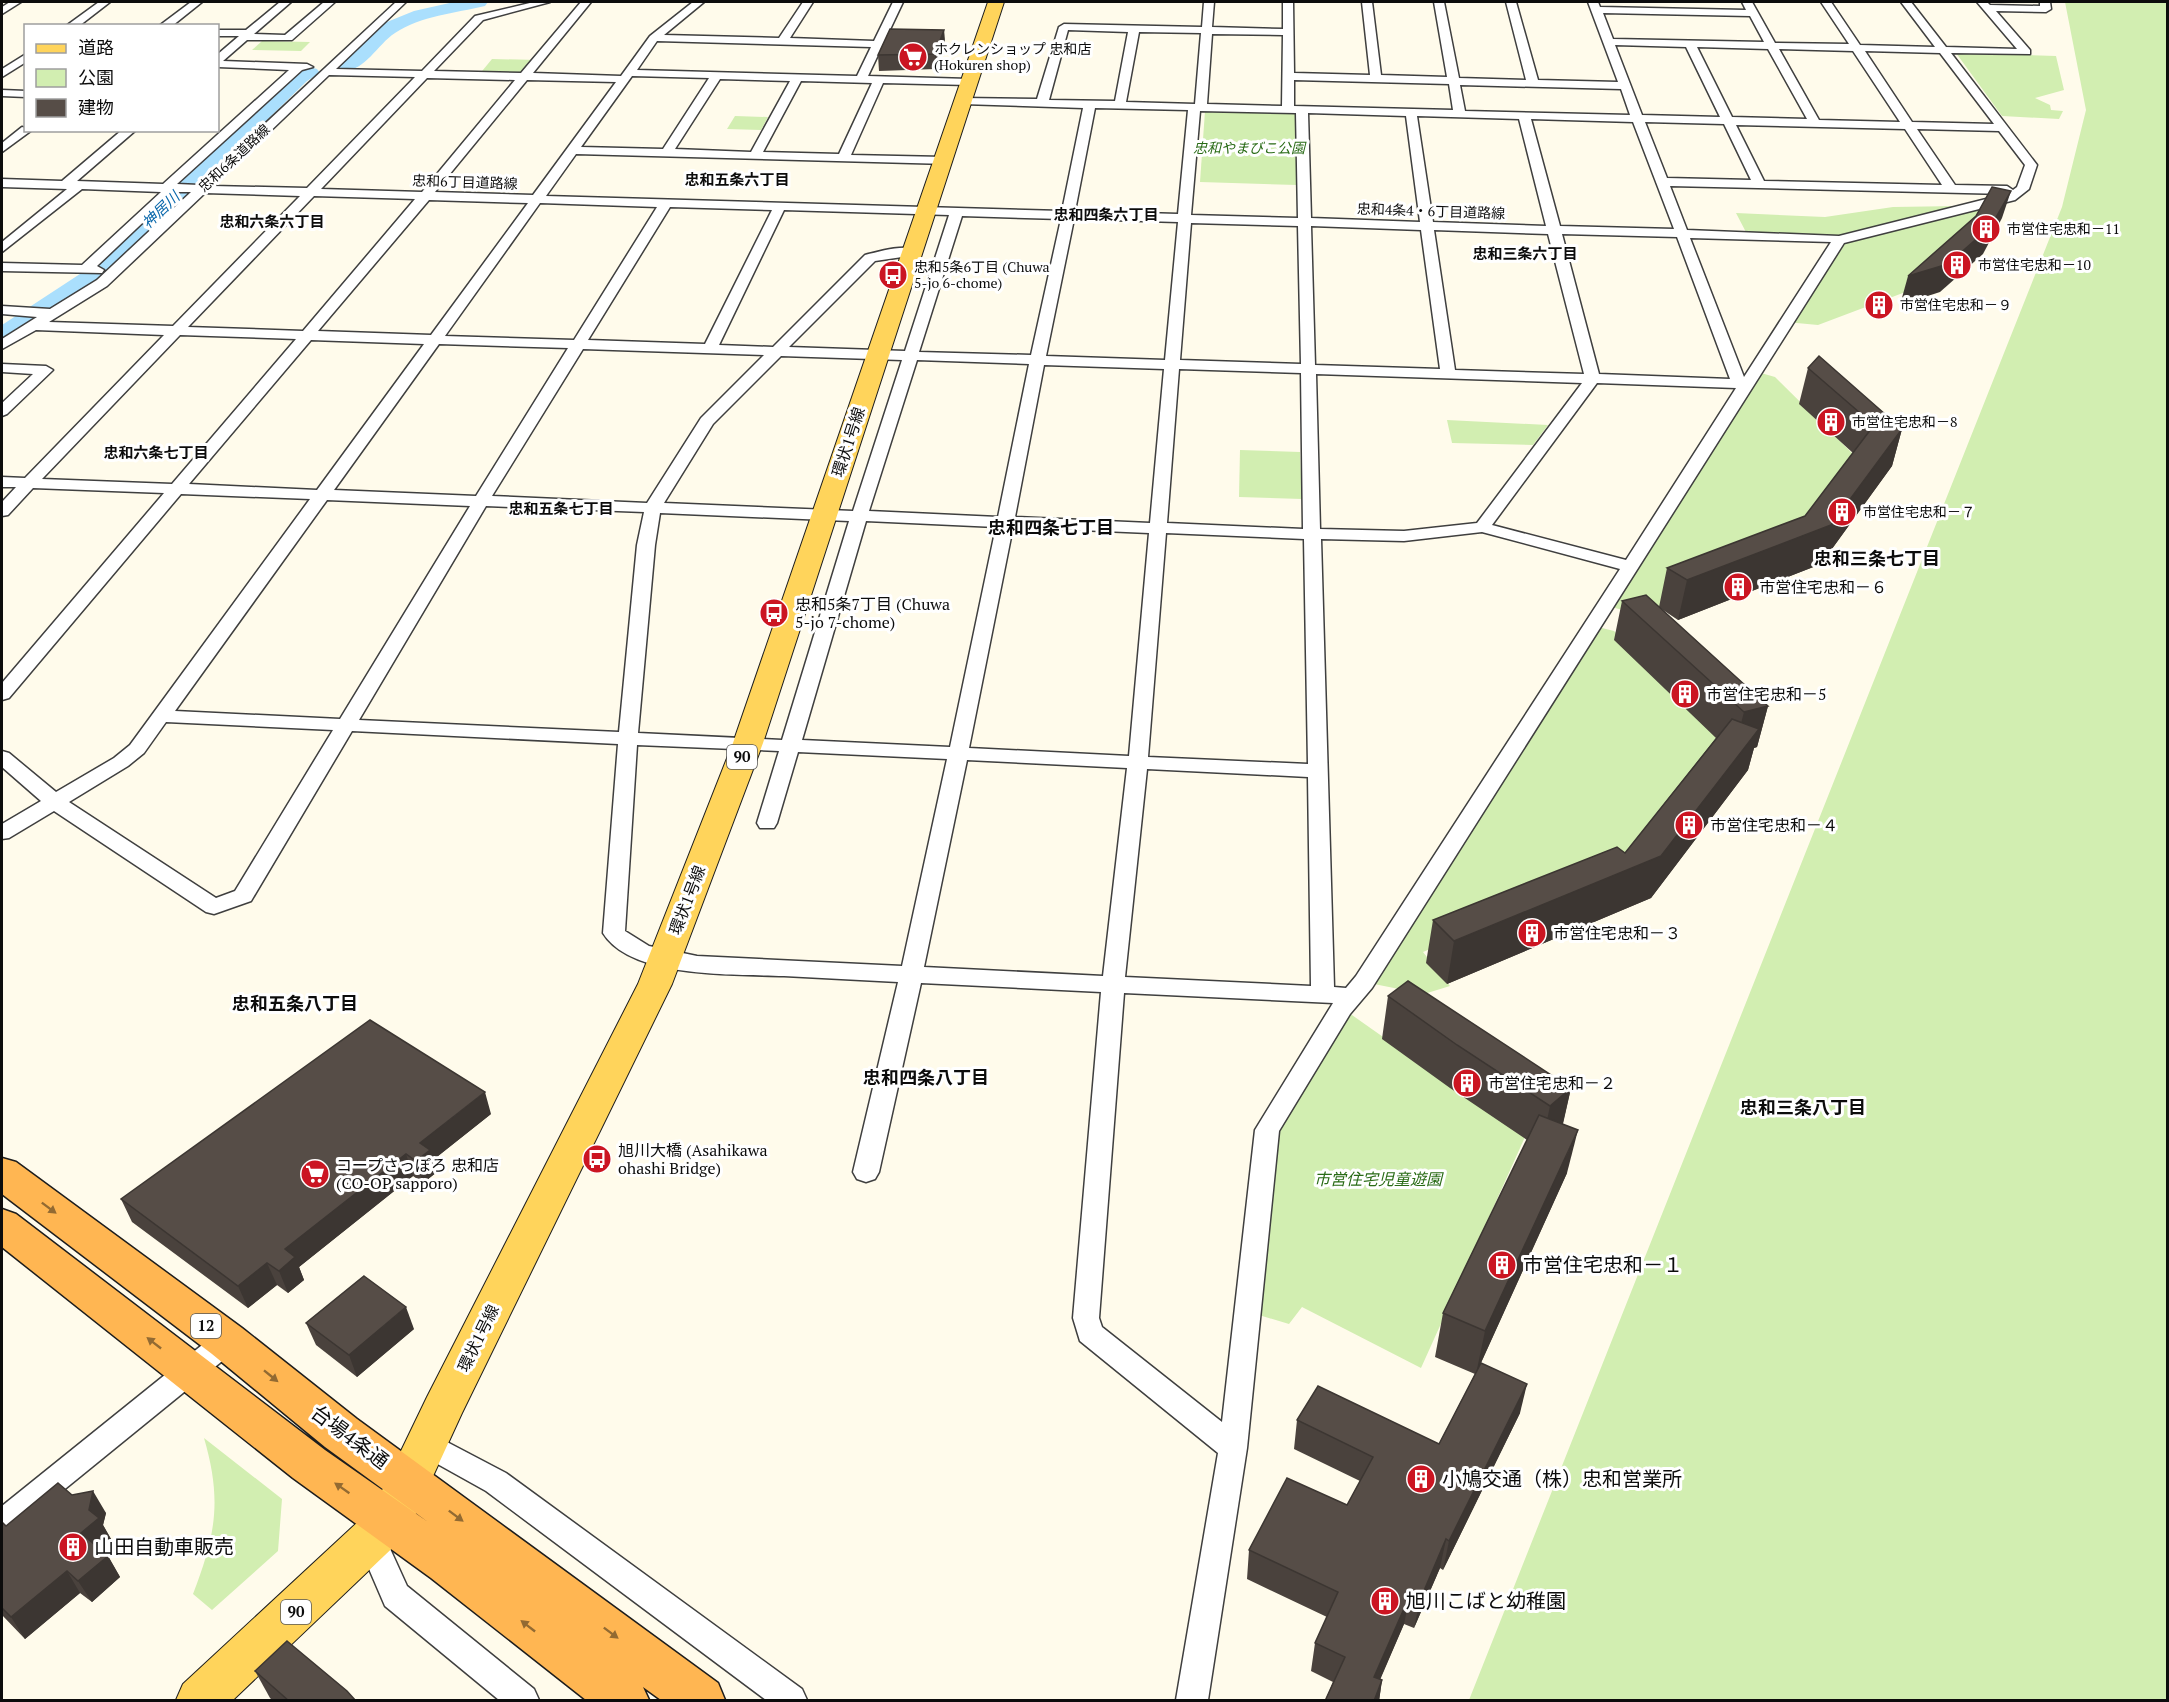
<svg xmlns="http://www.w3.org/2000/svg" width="2169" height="1702" viewBox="0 0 2169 1702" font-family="'PT Serif','Noto Sans JP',serif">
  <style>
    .green { fill: #d2eeb1 }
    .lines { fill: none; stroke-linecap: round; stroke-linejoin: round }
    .river { fill: #aadffd; fill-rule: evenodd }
    .minor-casing { stroke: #3f3f3f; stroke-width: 3 }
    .primary-casing { stroke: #1d1d1d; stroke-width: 2 }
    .trunk-casing { stroke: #1d1d1d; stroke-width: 3 }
    .minor { fill: #fff; fill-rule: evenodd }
    .primary { fill: #ffd45b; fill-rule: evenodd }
    .trunk { fill: #ffb652; fill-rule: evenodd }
    .wall { fill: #4a423d }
    .shaded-wall { fill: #3c3632 }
    .building { fill: #564d47; stroke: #3c3632; stroke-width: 1.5 }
    .oneway { fill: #926a32 }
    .labels { text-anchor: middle; stroke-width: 6; stroke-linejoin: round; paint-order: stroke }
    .far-poi-label { font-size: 14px; fill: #0c0c0c; stroke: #fff; text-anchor: start }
    .far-park-label { font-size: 14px; font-style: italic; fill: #296b16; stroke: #fff }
    .far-street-label { font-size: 14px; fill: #0c0c0c; stroke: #fff }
    .far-neighbourhood-label { font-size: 15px; font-weight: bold; fill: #0c0c0c; stroke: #fff }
    .far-water-label { font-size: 15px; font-style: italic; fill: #0867ab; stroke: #fff }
    .shield { fill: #fff; stroke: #555; stroke-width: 1.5 }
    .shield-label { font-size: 15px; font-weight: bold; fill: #0c0c0c }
    .street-label { font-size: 16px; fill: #0c0c0c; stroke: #fff }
    .poi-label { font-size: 16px; fill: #0c0c0c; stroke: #fff; text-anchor: start }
    .park-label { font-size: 16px; font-style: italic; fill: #296b16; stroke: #fff }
    .neighbourhood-label { font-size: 18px; font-weight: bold; fill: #0c0c0c; stroke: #fff }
    .near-poi-label { font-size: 20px; fill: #0c0c0c; stroke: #fff; text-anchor: start }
    .near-street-label { font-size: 20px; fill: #0c0c0c; stroke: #fff }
  </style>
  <rect width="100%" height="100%" fill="#fffbeb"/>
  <g class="green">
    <path d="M2065,2h102v1698h-698l593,-1493 24,-97z"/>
    <path d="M262,41l48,1 -9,9 -49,-1z"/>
    <path d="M1956,53l100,3 8,34 -29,8 15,7 1,5 12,1 -4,8 -57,-3z"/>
    <path d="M492,59l47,1 -14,17 -47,-1z"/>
    <path d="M1205,111l90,3 2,71 -97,-3z"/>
    <path d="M735,116l33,1 -7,13 -34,-1z"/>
    <path d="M1959,206l26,5 -53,71 -114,43 -32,-3 52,-82 -90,-4 -12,-23 89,4 68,-10z"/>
    <path d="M1754,371l21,6 82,81 -62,86 -152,71 -36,-9z"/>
    <path d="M1447,420l101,5 -15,20 -81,-2z"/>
    <path d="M1240,450l60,2 2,47 -63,-2z"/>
    <path d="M1594,626l20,5 111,107 -105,132 -197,82 27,34 -26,8 -60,-12z"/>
    <path d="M1342,1008l183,129 -104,231 -119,-61 -13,17 -40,-12 18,-182z"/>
    <path d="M204,1438l78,61 -4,52 -66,59 -19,-16c23,-60 29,-94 11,-156z"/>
  </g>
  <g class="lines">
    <g class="river">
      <path d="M454,2h34l-3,4c-30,7 -64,10 -90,27 -20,13 -32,44 -60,37l-3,-4 16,-11 34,-31 32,-13z"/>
      <path d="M310,67l7,2 3,4 -13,8 -206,201 -40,30 -49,30 -10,2v-19l81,-53 210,-199z"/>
    </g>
    <g class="minor-casing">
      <g id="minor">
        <path d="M10,2h11l-19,12v-7z"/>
        <path d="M99,2h11l-31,24h-13z"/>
        <path d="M191,2h11l-30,24h-13z"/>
        <path d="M280,2h11l-37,32 31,1 39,-33h11l-43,38h-45l-24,21 84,3 6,3 -11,3 -125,114 22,1 197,-183h10l-70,67 86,2 53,-55 59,-14h16l-67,18 -49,51 87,2 60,-71h10l-58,71 88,3 29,-40 43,-34h11l-40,33 115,3 24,-36h10l-23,36 84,3 19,-39h10l-35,74 101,3 6,3 -6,3 -86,-2 -32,72 93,2 4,1v6l-372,-10 -30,42 516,15 21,-103 -121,-4 -6,-3 6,-3 75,1 22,-72 5,-3 138,3 2,-25h10l-2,25 71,2v-27h10l1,71 76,2 -8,-73h10l9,73 66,2 -13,-75h10l15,76 67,2 -20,-78h10l22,78 80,2 -30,-80h10l2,5 146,3 -4,-8h10l23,41 74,1 -28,-42h10l29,43 75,2 -34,-45h10l35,45 71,2 -40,-47h10l3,3 50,1v-4h10l1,7 -5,3 -50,-1 34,39v4l-79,-1 86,112 -8,24 -14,11 -171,43 -472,745 -22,26 -71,117 -32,317 -39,252h-32l42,-247 -138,-112 -7,-23 28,-326 -180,-9 -42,189 -4,7 -9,3 -9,-3 -4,-7 45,-190c-38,-2 -76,-4 -114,-6 -48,-2 -153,3 -181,-43l15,-189 -266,-13 -101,170 -37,13 -8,-2 -152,-101 -45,27 -7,1v-15l39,-23 -39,-34v-16l7,2 47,39 58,-34 16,-13 180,-246 -129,-5 -172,204 -7,2v-17l162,-190 -131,-5 -25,27 -6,1v-14l14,-15h-14v-10l23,1 139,-143 -128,-5 -34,19v-10l35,-22 -35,-3v-8l48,3 47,-29 94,-88h-16l-78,74 7,4 -2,3 -100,-2v-8l80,2 79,-73 -79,-3 -80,63v-10l65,-53 -65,-2v-8l60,2 60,-51h14l-59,51 86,3 126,-114 -71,-3v-13l21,-18h-21v-6h28zM1603,13l147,3 14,26 -151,-3zM1068,30l60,2 -13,69 -66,-1zM1139,32l62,1 -6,71 -69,-2zM1212,34l71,1 -1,71 -75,-2zM657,41l214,6 -14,29 -220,-6zM1615,45l71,2 34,70 -78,-2zM1697,47l71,2 39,70 -75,-2zM1779,49l74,2 47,71 -81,-2zM1865,51l75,2 54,71 -82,-2zM329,75l86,2 -108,111 -94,-2zM632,76l77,2 -46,71 -82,-2zM427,78l88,2 -93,112 -101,-3zM720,79l70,2 -39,71 -76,-3zM527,80l89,2 -83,113 -98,-3zM1294,80l155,4 4,26 -159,-4zM801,81l71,2 -33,71 -76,-2zM1460,85l161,4 9,26 -165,-4zM1095,108l93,2 -10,104 -103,-3zM1200,111l96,2 2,105 -107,-3zM1308,113l98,3 14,106 -109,-4zM1417,116l102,3 27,107 -113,-4zM1531,119l102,3 41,107 -114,-3zM1645,122l79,2 27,56 -84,-2zM1736,125l169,4 37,56 -178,-4zM1917,129l82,2 26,34 -8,22 -4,3 -6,-4 -52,-1zM1670,186l336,8 -167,42 -152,-6zM205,193l95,3 -127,130 -124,-4 58,-36zM314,196l101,3 -112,132 -115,-4zM429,200l99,3 -97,132 -113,-4zM540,203l117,4 -83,133 -129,-4zM670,207l102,3 -67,134 -117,-4zM784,210l165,5 -44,136 -116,-4 86,-86 41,-6v-6c-16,-4 -35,2 -51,6l-92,92 -54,-2zM962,216l99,3 -30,136 -112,-3zM1074,219l104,3 -13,138 -119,-4zM1191,223l107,3 3,138 -121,-4zM1311,226l110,4 19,139 -125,-4zM1434,230l114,4 36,140 -129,-4zM1562,234l115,3 53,142 -131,-5zM1690,238l141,4 -87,135zM180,335l116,4 -124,145 -130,-5zM311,340l113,4 -107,146 -128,-6zM439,344l129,4 -92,148 -142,-6zM583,349l181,6 -63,63 -54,85 -155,-7zM781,356l121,4 -49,151 -189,-8 49,-79zM917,360l112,4 -31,153 -129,-6zM1044,365l120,4 -14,154 -135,-6zM1179,369l122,4 2,156 -136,-6zM1316,374l266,9 -105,140 -73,8 -84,-2zM1597,383l139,5 -110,172 -134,-35zM327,500l143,6 -130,213 -165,-8zM486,506l158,6 -7,33 -18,187 -260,-12zM660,513l189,8 -67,219 -144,-7 17,-188zM866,521l130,6 -46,220 -148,-7zM1013,527l136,6 -20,223 -160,-8zM1482,532l138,37 -264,407 -10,12 -12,-1 -13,-448 83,2zM1166,533l138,6 4,225 -160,-7zM166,722l167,8 -98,161 -19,7 -147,-96 59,-36 16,-13zM637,745l142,6 -22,72 3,5h14l3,-5 21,-71 149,7 -45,207 -205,-10 -48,-10 -24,-15zM967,760l160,8 -24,208 -179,-9zM1147,769l161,8 3,209 -186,-9zM1124,993l209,10 -78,127 -33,292 -120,-95 -3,-9z"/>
        <path d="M26,54v8l-24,15v-8z"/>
        <path d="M2,90l24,1v6l-24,-1z"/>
        <path d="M22,127l10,3 -30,22v-9z"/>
        <path d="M2,364l44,2 7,4 -46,44 -5,2v-13l31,-29 -31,-2z"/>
        <path d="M227,1330l10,3 4,8 -4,8 -225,183 -10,4v-30l215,-173z"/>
        <path d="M426,1431l80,42 296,216 5,11h-41l-280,-209 -70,-39 -4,-9 4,-9z"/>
        <path d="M372,1528l10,3 25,55 127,103 5,11h-40l-114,-94 -28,-65 5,-10z"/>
      </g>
    </g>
    <g class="primary-casing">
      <path id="primary" d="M988,2h16l-241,741 -91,241 -210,429 -56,122 -173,165h-57l7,-16 191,-177 53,-110 211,-413 95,-241z"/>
    </g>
    <g class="trunk-casing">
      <path id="trunk" d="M2,1158l14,4 226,166 115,91 361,264 7,17h-64l-18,-13 6,13h-63l-155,-122 -138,-100 -291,-231v-38l14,5 309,236 103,72 -103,-75 -113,-93 -210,-160z"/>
    </g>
    <use href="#minor" class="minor"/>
    <use href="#primary" class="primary"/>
    <use href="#trunk" class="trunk"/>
  </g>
  <g class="wall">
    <path d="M944,30l1,15 -9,24 -57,2 -1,-16z"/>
    <path d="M1808,368l94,61 -10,37 -71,98 -143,56 -18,-12 108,98 -11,41 -3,1 -6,22 -97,128 -204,86 -21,-21 7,-43 192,-67 91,-115 -102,-98 8,-39 37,6 8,-39 138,-52 48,-63 -54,-49z"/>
    <path d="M1388,996l183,92 -8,36 4,49 -88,194 41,46 -77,157 -3,-2 -26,60 -10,-4 -24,55 2,1 -3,21h-54l8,-19 -22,-11 4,-28 12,-26 -80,-38 2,-29 98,-45 13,-24 -66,-32 3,-29 142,24 36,-70 -40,-17 8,-44 84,-173 -77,-52 -68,-49z"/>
    <path d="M491,1114l-58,46 4,12 -14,11 -10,-7 -114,91 5,13 -16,13 -11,-8 -29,23 -116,-86 -11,-23z"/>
    <path d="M306,1323l108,6 -57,48 -41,-32z"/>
    <path d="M72,1495l34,18 -3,12 8,14 -11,10 8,7 12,21 -28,25 -12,-9 -55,46 -23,-24v-93l4,4z"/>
    <path d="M255,1671l101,30h-83l-3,-3z"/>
  </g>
  <g class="shaded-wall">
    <path d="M944,30l1,15 -9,24 -1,-15z"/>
    <path d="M2011,191l-9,27 -19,36 -43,38 -40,13 8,-29z"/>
    <path d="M1902,429l-10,37 -71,98 -143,56 9,-40 144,-55z"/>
    <path d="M1768,706l-11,41 -3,1 -6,22 -97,128 -204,86 7,-43 207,-85 72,-102 11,-42z"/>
    <path d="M1571,1088l-10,43 -20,18 9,-43z"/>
    <path d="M485,1092l6,22 -58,46 4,12 -14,11 -7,-22 4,-18z"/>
    <path d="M1578,1130l-11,43 -91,201 9,-43z"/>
    <path d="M406,1154l7,22 -114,91 5,13 -16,13 -9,-22 6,-22z"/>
    <path d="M267,1263l10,22 -29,23 -10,-22z"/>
    <path d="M406,1307l8,22 -57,48 -8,-22z"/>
    <path d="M1527,1384l-7,29 -77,157 6,-29z"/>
    <path d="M93,1491l13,22 -3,12 8,14 -17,16 -13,-22 8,-23z"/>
    <path d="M1446,1539l-6,29 -26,60 6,-28z"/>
    <path d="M108,1556l12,21 -28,25 -14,-21z"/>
    <path d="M67,1571l13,22 -55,46 -14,-22z"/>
    <path d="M1410,1595l-6,29 -33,77 3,-24z"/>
    <path d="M1382,1680l-3,21h-5z"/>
  </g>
  <g class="building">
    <path d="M890,29l54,1 -9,24 -57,1z"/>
    <path d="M1992,187l19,4 -20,35 -43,38 -40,12 68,-60z"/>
    <path d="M1819,356l83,73 -71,96 -144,55 -20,-12 138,-52 69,-91 -66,-57z"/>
    <path d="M1646,595l122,111 -24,6 -122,-111z"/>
    <path d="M1732,719l27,10 -98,127 -207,85 -21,-21 184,-73 8,6z"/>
    <path d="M1408,981l163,107 -21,18 -93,-61 -69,-49z"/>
    <path d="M370,1020l115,72 -65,51 10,7 -14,11 -10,-7 -121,95 10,8 -16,14 -12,-8 -29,23 -117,-87z"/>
    <path d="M1539,1115l39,15 -93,201 -42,-18z"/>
    <path d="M364,1276l42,31 -57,48 -43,-32z"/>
    <path d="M1481,1363l46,21 -78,157 -3,-2 -26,61 -10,-5 -36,82 8,3 -8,21h-49l20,-44 -30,-14 23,-51 -89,-42 38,-72 60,27 26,-48 -76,-37 21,-34 121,58z"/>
    <path d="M58,1483l14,12 21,-4 -4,19 10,8 -18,15 27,23 -30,25 -11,-10 -56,46 -9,-9v-86l4,4z"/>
    <path d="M287,1641l60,50 9,10h-67l-34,-30z"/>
  </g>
  <defs><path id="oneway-solid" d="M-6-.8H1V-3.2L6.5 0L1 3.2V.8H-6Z" transform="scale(1.5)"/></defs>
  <g class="oneway">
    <use href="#oneway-solid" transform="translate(49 1208) rotate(37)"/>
    <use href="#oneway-solid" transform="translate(154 1343) rotate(-142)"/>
    <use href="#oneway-solid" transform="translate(271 1376) rotate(39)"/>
    <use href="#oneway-solid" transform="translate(342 1488) rotate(-145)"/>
    <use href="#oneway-solid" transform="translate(456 1516) rotate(37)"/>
    <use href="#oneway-solid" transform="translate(528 1626) rotate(-142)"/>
    <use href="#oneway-solid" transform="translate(611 1633) rotate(37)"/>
  </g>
  <defs>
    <g id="supermarket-disc" transform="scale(1.5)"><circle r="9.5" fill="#cb1522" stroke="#fff"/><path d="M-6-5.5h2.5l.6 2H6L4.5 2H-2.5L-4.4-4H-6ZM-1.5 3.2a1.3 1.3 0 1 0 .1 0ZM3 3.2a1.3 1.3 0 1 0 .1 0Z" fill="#fff"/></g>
    <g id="building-disc" transform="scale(1.5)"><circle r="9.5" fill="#cb1522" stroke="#fff"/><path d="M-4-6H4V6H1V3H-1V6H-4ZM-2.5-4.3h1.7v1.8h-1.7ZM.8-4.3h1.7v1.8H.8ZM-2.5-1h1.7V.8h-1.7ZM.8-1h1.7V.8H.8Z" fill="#fff"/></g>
    <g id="bus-disc" transform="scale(1.5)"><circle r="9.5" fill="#cb1522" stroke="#fff"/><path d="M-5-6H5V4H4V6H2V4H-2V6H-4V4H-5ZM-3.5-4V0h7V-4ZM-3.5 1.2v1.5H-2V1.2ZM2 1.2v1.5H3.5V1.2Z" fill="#fff"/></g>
  </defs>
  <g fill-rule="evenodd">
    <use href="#supermarket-disc" x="913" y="57"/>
    <use href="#building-disc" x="1986" y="229"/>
    <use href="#building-disc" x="1957" y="265"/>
    <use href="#bus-disc" x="893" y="275"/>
    <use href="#building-disc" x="1879" y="305"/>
    <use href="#building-disc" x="1831" y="422"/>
    <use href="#building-disc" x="1842" y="512"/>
    <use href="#building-disc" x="1738" y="587"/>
    <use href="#bus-disc" x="774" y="613"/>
    <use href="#building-disc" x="1685" y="694"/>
    <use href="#building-disc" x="1689" y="825"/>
    <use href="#building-disc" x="1532" y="933"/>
    <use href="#building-disc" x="1467" y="1083"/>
    <use href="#bus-disc" x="597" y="1159"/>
    <use href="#supermarket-disc" x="315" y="1174"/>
    <use href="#building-disc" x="1502" y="1265"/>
    <use href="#building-disc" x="1421" y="1479"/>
    <use href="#building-disc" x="73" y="1547"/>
    <use href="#building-disc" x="1385" y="1601"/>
  </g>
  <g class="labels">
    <g class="far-poi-label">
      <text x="934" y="54">ホクレンショップ 忠和店<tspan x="934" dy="16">(Hokuren shop)</tspan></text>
      <text x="2007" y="234">市営住宅忠和－11</text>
      <text x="1978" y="270">市営住宅忠和－10</text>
      <text x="914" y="272">忠和5条6丁目 (Chuwa<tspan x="914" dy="16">5-jo 6-chome)</tspan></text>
      <text x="1900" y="310">市営住宅忠和－９</text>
      <text x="1852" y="427">市営住宅忠和－8</text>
      <text x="1863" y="517">市営住宅忠和－７</text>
    </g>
    <g class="far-park-label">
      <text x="1249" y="153">忠和やまびこ公園</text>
    </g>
    <g class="far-street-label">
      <text transform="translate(234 158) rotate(-43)" y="5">忠和6条道路線</text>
      <text transform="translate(465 182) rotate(2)" y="5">忠和6丁目道路線</text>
      <text transform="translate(1431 211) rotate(2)" y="5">忠和4条4・6丁目道路線</text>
    </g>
    <g class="far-neighbourhood-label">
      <text x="737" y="185">忠和五条六丁目</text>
      <text x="1106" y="220">忠和四条六丁目</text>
      <text x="272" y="227">忠和六条六丁目</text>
      <text x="1525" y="259">忠和三条六丁目</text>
      <text x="156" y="458">忠和六条七丁目</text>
      <text x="561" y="514">忠和五条七丁目</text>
    </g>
    <g class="far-water-label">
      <text transform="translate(161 210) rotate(-44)" y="5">神居川</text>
    </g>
    <g class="shield">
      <rect x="727" y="745" width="30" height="24" rx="4.5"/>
      <rect x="191" y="1314" width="30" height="24" rx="4.5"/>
      <rect x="281" y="1600" width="30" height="24" rx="4.5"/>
    </g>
    <g class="shield-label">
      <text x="742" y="762">90</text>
      <text x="206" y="1331">12</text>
      <text x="296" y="1617">90</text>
    </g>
    <g class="street-label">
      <text transform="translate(848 442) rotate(-72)" y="6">環状1号線</text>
      <text transform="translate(687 900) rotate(-69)" y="6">環状1号線</text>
      <text transform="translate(478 1338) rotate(-64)" y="6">環状1号線</text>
    </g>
    <g class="poi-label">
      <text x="1759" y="593">市営住宅忠和－６</text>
      <text x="795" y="610">忠和5条7丁目 (Chuwa<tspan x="795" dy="18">5-jo 7-chome)</tspan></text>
      <text x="1706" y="700">市営住宅忠和－5</text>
      <text x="1710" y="831">市営住宅忠和－４</text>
      <text x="1553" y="939">市営住宅忠和－３</text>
      <text x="1488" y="1089">市営住宅忠和－２</text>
      <text x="618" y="1156">旭川大橋 (Asahikawa<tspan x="618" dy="18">ohashi Bridge)</tspan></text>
      <text x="336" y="1171">コープさっぽろ 忠和店<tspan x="336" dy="18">(CO-OP sapporo)</tspan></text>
    </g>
    <g class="park-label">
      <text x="1378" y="1185">市営住宅児童遊園</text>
    </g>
    <g class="neighbourhood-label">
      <text x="1051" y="534">忠和四条七丁目</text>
      <text x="1877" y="565">忠和三条七丁目</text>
      <text x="295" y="1010">忠和五条八丁目</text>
      <text x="926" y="1084">忠和四条八丁目</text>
      <text x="1803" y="1114">忠和三条八丁目</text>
    </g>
    <g class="near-poi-label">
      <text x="1523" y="1272">市営住宅忠和－１</text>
      <text x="1442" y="1486">小鳩交通（株）忠和営業所</text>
      <text x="94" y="1554">山田自動車販売</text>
      <text x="1406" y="1608">旭川こばと幼稚園</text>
    </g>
    <g class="near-street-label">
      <text transform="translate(350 1437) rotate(37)" y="7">台場4条通</text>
    </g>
  </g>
  <rect width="2169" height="1702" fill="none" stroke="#0c0c0c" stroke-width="6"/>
  <rect x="24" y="24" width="195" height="108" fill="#ffffff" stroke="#9e9e9e" stroke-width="1.5"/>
  <rect x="36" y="44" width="30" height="9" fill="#ffd45b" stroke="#9e9e9e" stroke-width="1.5"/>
  <text x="78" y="54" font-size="18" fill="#0c0c0c">道路</text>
  <rect x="36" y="69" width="30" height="18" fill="#d2eeb1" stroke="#9e9e9e" stroke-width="1.5"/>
  <text x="78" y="84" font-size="18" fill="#0c0c0c">公園</text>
  <rect x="36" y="99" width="30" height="18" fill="#564d47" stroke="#9e9e9e" stroke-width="1.5"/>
  <text x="78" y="114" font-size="18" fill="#0c0c0c">建物</text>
</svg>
